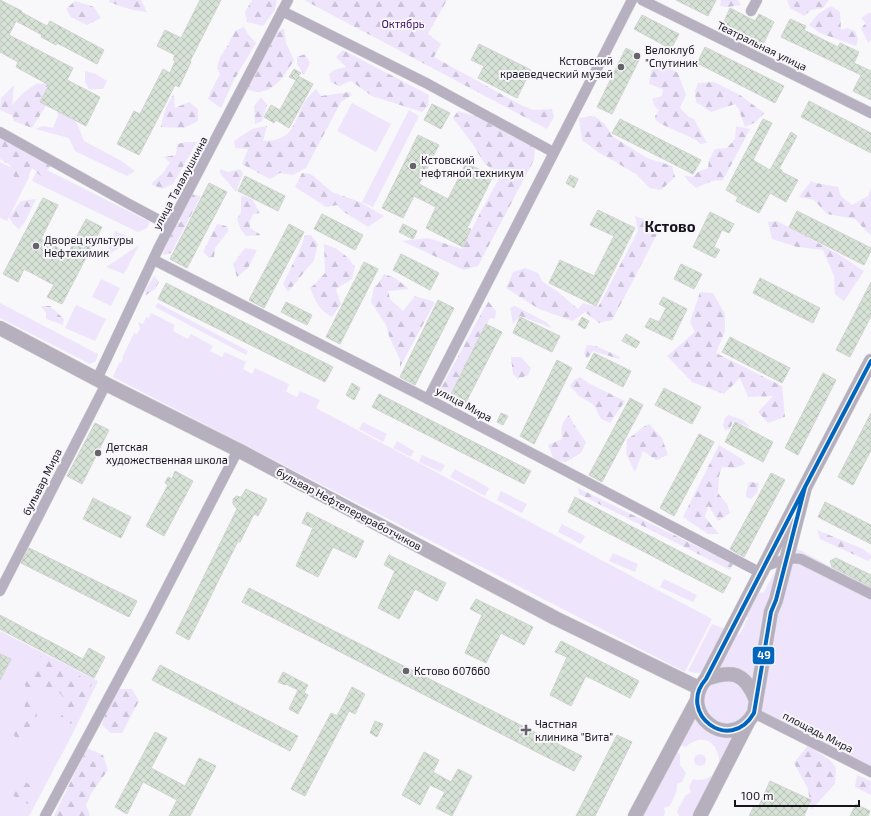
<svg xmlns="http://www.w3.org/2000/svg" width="871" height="816" viewBox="0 0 871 816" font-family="'Exo 2',sans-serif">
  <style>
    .green { fill: #eee5fc }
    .forest { fill: url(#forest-firs) }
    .building { fill: url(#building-cross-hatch); stroke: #d0d3d0 }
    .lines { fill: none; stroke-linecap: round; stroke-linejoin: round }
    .street-casing { stroke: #d4d4d6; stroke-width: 11 }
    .secondary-casing { stroke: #d4d4d6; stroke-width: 15 }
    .street { stroke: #b7b0c0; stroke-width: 10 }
    .secondary { stroke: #b5afbe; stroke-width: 14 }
    .bus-1-casing { stroke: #f8f6fb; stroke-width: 7 }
    .bus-1 { stroke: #0065bd; stroke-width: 4 }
    .poi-dot { fill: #66636a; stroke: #f8f6fb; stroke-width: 1.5 }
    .labels { text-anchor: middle; stroke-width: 4; stroke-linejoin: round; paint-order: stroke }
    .park-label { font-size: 11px; fill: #3c1165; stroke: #f8f6fb }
    .street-label { font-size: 11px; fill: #17141d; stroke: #f8f6fb }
    .poi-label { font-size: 11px; fill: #17141d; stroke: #f8f6fb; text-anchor: start }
    .district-label { font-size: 15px; font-weight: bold; fill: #17141d; stroke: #f8f6fb }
    .line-badge { stroke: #f8f6fb; stroke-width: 1.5 }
    .badge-label { font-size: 11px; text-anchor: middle; font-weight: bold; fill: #fff }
  </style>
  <defs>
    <pattern id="forest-firs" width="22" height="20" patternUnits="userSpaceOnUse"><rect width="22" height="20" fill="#eee5fc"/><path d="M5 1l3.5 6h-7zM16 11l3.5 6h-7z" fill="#cbc4d8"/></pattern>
    <pattern id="building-cross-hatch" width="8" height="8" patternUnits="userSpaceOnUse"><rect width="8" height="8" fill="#d6e2d6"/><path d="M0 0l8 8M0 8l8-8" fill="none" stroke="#b7c1b7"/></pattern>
  </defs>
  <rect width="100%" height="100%" fill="#f8f7fa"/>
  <g class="green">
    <path d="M85,71l11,3 11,7 -4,8h-14l-4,-7z"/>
    <path d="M352,103l39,21 -15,28 -39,-21z"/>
    <path d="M56,105c19,12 20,14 28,36l36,19 15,11 -8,5 -52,-25 -6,-13 -34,-9 8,-3 10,2 5,-13z"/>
    <path d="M409,110l10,6 -46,91 -11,-5z"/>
    <path d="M0,162l29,15 -22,44 -7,-3z"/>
    <path d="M39,166l111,56 -3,6 -9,4 -106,-51z"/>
    <path d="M115,231l18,8 -28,18z"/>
    <path d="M139,245l-15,29 -18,-7z"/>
    <path d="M101,279l19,9 -9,18 -19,-9z"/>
    <path d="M0,303l98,51 -2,7 -6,3 -90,-46z"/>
    <path d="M158,303l90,48 -2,4 -91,-48z"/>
    <path d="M76,305l30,14 -11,22 -30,-13z"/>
    <path d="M151,313l24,12 -2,6 15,8 3,-5 22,12 -3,5 12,6 3,-5 21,10 -3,7 9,5 3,-6 34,16 -3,7 -5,-2 16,8 3,-6 20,9 -4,8 396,211 -27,53 -572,-295 6,-14h2l2,-4 -1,-1 12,-25 3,1 3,-5 -2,-7 5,2 3,-7 3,1z"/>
    <path d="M363,422l24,12 -4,8 -24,-13z"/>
    <path d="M397,441l17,10 -3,6 -18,-9z"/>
    <path d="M422,455l23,10 -4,7 -22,-10z"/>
    <path d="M455,469l34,19 -4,8 -35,-19z"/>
    <path d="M501,491l26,13 -5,9 -25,-13z"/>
    <path d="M562,524l23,12 -4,8 -23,-12z"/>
    <path d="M790,545l81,43v182l-117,-57c-7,4 -16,10 -23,11 -19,2 -30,-14 -25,-31l30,-59 3,1 9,-17 -2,-1 9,-21 6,-4 2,1z"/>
    <path d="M613,553l25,11 -3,8 -26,-11z"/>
    <path d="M664,579l33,16 -4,7 -33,-15z"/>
    <path d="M712,624l14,5 -16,30 -10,14h-4l-8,-2z"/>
    <path d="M0,631l98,50 -27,56 -42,79h-29z"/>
    <path d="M696,710l43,23 -20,31c1,-12 -6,-26 -20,-24 -5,1 -10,4 -14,7l-6,-3z"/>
    <path d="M676,752l4,2v11l6,8 -4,9 -5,2v6l-7,16 -6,2 1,5 -1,3h-21z"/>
    <circle cx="700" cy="760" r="6"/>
    <path d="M716,772l-18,44h-19l-2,-5 9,-16 5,-2 -2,-6 4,-8c9,3 16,-1 23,-7z"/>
  </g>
  <g class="forest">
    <path d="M109,0h32l6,12c-14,-1 -25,-5 -38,-10z"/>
    <path d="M252,0h25l-2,10 -12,16 -16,-4 -2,-10z"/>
    <path d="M304,0h143l-19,34 13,10 -7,13 87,48 12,5 19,-1 2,8 -7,12z"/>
    <path d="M720,0h18l3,5 -14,2 -7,-1 1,-5z"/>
    <path d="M787,0h42l-6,8 -12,2 -7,6 -14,-8z"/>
    <path d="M75,1l19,6 7,11 -14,7 -16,-8 -5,-8z"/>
    <path d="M831,6l9,6 1,18 6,-2 8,3 3,8 -2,7 -36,-13 -11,-8 9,-11z"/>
    <path d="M868,13h3v27l-3,3 -7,-15 5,-5 -5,-5z"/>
    <path d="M244,27l4,7 8,9 -22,37 -13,28 -13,-9 2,-6 10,-19 -3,-6 3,-11 8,-12 7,-14z"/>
    <path d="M284,28l2,15 8,17c-8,13 -18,31 -35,32 -4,0 -9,-2 -13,-3l26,-53z"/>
    <path d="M343,50l86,45 -1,11 -6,6 -50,-16 -21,-15 -12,5 -8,-4 -2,-8 5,-4 12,-3 -10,-10z"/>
    <path d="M305,54l5,9 -6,12 -7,-11v-7z"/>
    <path d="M660,63l18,10 8,22 -6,13 9,9 5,2 13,24 -7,1 -4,-4 -37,-17 -4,-4v-3l4,-6 -4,-3 -3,-8 10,-3 1,-7 -14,-5 2,-13z"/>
    <path d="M714,82l26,13 24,18 -8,9 -11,5 -6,-17 -4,-6 -24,8 -15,-10 -1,-11 3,-8z"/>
    <path d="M49,83l-7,16 5,5 -15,24 -18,-7 -2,-6 -12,-5 1,-12 13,-13 -2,20 11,-12 13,-9z"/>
    <path d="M316,89l5,7 28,-4 3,3 -11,7 -35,66 -13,7 -13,-2 -10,6 -28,-15 6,-15 -13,-1 -1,-7 18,-12 15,-3 -4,15c31,0 30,-18 42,-40 3,-4 7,-8 11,-12z"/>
    <path d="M174,94l1,14 14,-6 9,7v12l-14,7 -23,-1c2,-12 6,-24 13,-33z"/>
    <path d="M261,97l6,8 -5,16 -7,3 -1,-18z"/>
    <path d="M458,111l31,9 46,26 -1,14 -56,106 -14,4 -62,-29 26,-3 34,11 18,-36 21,-38 -16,-11 -13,-21 -19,-25z"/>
    <path d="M594,116l11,8 7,12 35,22 25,8 3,11 -14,13 -11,-2 -14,-14 -38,-22 -16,-12 -3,-22z"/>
    <path d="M736,126l14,3 -27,51 -11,1 -16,7 -9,-8 -3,-5 8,2 6,-5 10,-4 1,-8 6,-11 12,-1 8,-9z"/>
    <path d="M0,138l51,27 -9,12 -10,-9 -4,9h-14l-4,-12 -10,-6z"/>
    <path d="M186,142h11l-24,42 -11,5 -11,-5 12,-11 7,-10 -6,-6 12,-2 1,-11z"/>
    <path d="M220,169l8,3 12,-3 3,5 -7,18 -16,-19z"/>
    <path d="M302,173l9,1 21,18 28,10 24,14 -16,11 -24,-15 -7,-7 -11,2 -31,-20z"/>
    <path d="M811,181l5,2 22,4 3,9 11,9 16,-9 3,-8v47l-3,-2 -13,-14 -28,-5 -13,-14 -15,-3z"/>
    <path d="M191,194l10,2 -30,57 -8,2 1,-10 10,-22 7,-1 -4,-7z"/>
    <path d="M241,195l11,4 8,14 -7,1 -3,7v7l11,7 -15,1 -5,-6 -4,-11 4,-7z"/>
    <path d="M36,199l-11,23 -6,7 -6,-5 -4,-7 12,-16z"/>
    <path d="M635,216l13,5 9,13 -31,60 -14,26 -13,3 -14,-11 -12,9 -34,-12 -33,-21 7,-16 12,-4 13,5 5,9 15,10 20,17 5,-6 15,4 40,-76z"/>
    <path d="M777,221l58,31 29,19 -20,30 -9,-7 -1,-18 -11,-26 -26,-3 -25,-8 -4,-17z"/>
    <path d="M217,224l9,2 3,4 -14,18 -1,9 -5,1 -6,-6z"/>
    <path d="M305,235h6l7,9 -4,16 -26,32 -5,-8 19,-39z"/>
    <path d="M324,244c14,4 23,11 31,23l-3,12 -16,10 5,15 -9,13c-14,-8 -16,-15 -22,-29l5,-4 10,-11z"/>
    <path d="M245,248l12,2 -9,18 -11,9 -4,-13z"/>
    <path d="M384,274l11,4 14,11 -21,2 2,8 13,12 12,-15 20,6 -35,65v-7l-11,-24 -3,-11 -15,-23 3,-15 4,-3z"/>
    <path d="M154,276l5,6 -4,7 -9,6 -1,-4z"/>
    <path d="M700,292l13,1 12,21v17l-9,22 66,33 3,31 -17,6 -10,-11 15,-16 -25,1 -8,-19 -16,16 -32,-12 -25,-26 28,-24 -5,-10z"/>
    <path d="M488,301l8,10 -1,8 -5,-1 -43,82 -7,-4v-6z"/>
    <path d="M41,306h9l14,13 -1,6 -17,-6v-6z"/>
    <path d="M515,306l31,16 6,6 -32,-12 -7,8 -3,-16z"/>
    <path d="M587,345l9,1 24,11 -1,2 -26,-8 -6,8 -3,-6z"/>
    <path d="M511,357h10l10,11 -3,7 -10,4 -5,-5z"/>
    <path d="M580,377l10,7 35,17 -15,22 -9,-4 -7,-14 -15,-9 -9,-10 4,-6z"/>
    <path d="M569,415l6,11 11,16 -5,11 -15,9 -12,-2 -6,-15 14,-6c-1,-10 -1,-17 7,-24z"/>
    <path d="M728,415l15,5 8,8 -18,-7 -3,8 -5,1 -2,-5 2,-7z"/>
    <path d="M649,424l13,14 6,17 -12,5 -13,-9 -8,21 -9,-18 1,-15c9,-4 12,-11 22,-15z"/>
    <path d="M719,445l23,14 3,5 -10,4 -13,-1 -3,9 -1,17 9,11 3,9 -12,8 -10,-16 -3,12 14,17h-11l-25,-17z"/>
    <path d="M749,482l10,1 -2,10 -6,6 -5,-2v-5z"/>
    <path d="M578,488l155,76 -3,6 -151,-76z"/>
    <path d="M817,530l46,19 8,6v3l-3,3 -48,-22z"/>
    <path d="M41,655l22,10 29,19 -21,40 -12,-5 9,-13c-11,-22 -18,-22 -40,-15l-4,-8 11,-10z"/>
    <path d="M119,689h13l7,12 -17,32h-11l-9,-8 3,-11z"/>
    <path d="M24,697l13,17 -2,18 -19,6 -5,-7 6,-9h9z"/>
    <path d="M808,745l23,16 5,7 -1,16 -24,26 -3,-21 -14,-26z"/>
    <path d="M87,748l16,7 5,15 -16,22 -6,13 4,11h-36z"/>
    <path d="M857,775l14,6v14l-16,-8z"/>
    <path d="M23,780l15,11 -10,13 -16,-9 -1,-9z"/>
  </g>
  <g class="building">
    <path d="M0,0l22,11 -1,1 26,14 3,-5 54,29 -7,14 -40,-21 -1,2 -15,-8 1,-2 -26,-14 -7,14 64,33 -6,12 33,17 -14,29 -46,-24 9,-17 -33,-18 2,-5 -18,-10z"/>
    <path d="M200,0h21l-31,61 1,1 -12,25 -4,-2 -36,70 -22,-11 17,-33 6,3 23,-45 7,4 5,-12 -2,-1 2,-5 -18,-9 8,-16 16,8z"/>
    <path d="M676,0h40l-8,16z"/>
    <path d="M730,8l25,13 4,-7 15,8 -11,22 -40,-20z"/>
    <path d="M642,15l37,19 -8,15 -37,-20z"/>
    <path d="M790,19l16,7 -2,4 34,17 2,-4 19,9 -5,11 17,8v29l-18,-9 8,-16 -80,-38z"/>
    <path d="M479,44l52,26 -14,28 -39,-20 6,-12 -13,-6z"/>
    <path d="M705,47l79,39 -9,17 -78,-40z"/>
    <path d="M626,48l15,8 -29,58 -15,-7z"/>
    <path d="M294,69l7,4 -3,3 15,8 -24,44 -13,-8 -2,3 -10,-6 7,-12 9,5 16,-30 -7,-3z"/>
    <path d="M809,101l62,32v20l-70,-36z"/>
    <path d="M432,104l18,9 -9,16 -17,-9z"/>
    <path d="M620,119l81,41 -8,14 -81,-41z"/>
    <path d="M763,119l9,4 -19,37 17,10 21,-38 6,4 -18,33 3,1v2l16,8 -12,22 -16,-9 -11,20 -23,-12 2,-4 -12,-7z"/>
    <path d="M418,135l21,10 -20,39 29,15 18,-36 27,13 -26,52 4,1 -8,18 -37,-19 10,-21 -22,-11 -11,22 -21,-10z"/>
    <path d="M570,175l8,4 -4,9 -8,-5z"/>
    <path d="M245,176l40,20 -7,15 -40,-20z"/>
    <path d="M209,183l18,9 -40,76 -17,-9z"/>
    <path d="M43,198l15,7 -17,34 27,14 18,-34 16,8 -40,77 -15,-7 7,-12 -30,-16 -6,13 -15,-8z"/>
    <path d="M598,210l37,18 -39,78 -47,-23 11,-23 34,16 20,-40 -24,-11z"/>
    <path d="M797,211l74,37v3l-7,14 -75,-38z"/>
    <path d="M710,212l24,12 -5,9 -7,-3 -8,17 6,3 -5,8 -22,-11z"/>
    <path d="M322,214l41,21 -8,15 -41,-21z"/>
    <path d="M289,224l15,8 -40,76 -15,-8z"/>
    <path d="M403,224l14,7 -4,8 -14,-7z"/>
    <path d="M401,254l38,19 -9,17 -37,-20z"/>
    <path d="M364,262l14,7 -38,75 -14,-7z"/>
    <path d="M681,264l21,10 -8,15 -20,-10z"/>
    <path d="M760,278l60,30 -7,15 -60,-30z"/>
    <path d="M871,282v34l-21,41 -14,-7z"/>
    <path d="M166,283l167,84 -8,15 -167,-83z"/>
    <path d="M663,297l24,12 -15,31 -27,-13 5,-9 9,4 7,-14 -7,-4z"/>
    <path d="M438,300l16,8 -39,77 -15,-8z"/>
    <path d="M286,302l26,13 -5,10 -26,-13z"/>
    <path d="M520,317l40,19 -8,16 -39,-19z"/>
    <path d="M582,317l7,4 -4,8 -7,-4z"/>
    <path d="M486,324l16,8 -39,76 -15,-8z"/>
    <path d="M626,334l14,8 -4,6 -14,-7z"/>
    <path d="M730,337l60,31 -8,15 -60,-31z"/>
    <path d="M594,353l37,18 -8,16 -37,-19z"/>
    <path d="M557,360l15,8 -38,76 -14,-8z"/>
    <path d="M823,373l13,7 -38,75 -13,-7z"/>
    <path d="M352,383l8,5 -6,12 -8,-5z"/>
    <path d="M664,388l37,19 -9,17 -37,-19z"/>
    <path d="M379,394l152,77 -7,13 -152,-77z"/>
    <path d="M630,398l13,7 -41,77 -13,-7z"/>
    <path d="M501,413l7,3 -5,9 -6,-3z"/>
    <path d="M871,413v37l-18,35 -15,-8z"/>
    <path d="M735,422l38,20 -10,20 -38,-20z"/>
    <path d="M95,423l14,7 -27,54 -15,-8z"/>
    <path d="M699,434l15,8 -40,74 -14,-8z"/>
    <path d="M49,463l6,3 -4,7 -6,-3z"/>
    <path d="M175,471l18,10 -29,55 -18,-10 22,-41 -3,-2 3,-6 4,2z"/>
    <path d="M771,473l14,7 -41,77 -14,-8z"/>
    <path d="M246,489l21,10 -9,17 -4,-2 -14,28 -2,-1 -49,99 -13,-7 61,-124 -4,-5v-5l3,-3 5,1z"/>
    <path d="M575,497l156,81 -8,15 -155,-81z"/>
    <path d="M93,498l38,19 -10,21 -38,-19z"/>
    <path d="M825,502l46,23v19l-53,-27z"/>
    <path d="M307,512l57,29 -8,17 -23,-11 -15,30 -22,-11 17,-38 -11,-5z"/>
    <path d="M29,548l108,53 -8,16 -108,-54z"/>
    <path d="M389,555l57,28 -9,18 -22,-12 -16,30 -21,-11 17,-37 -11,-6z"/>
    <path d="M836,558l35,17v12l-39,-20 -2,-6z"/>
    <path d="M249,588l333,168 -8,15 -332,-169z"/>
    <path d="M476,599l57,28 -9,18 -23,-12 -15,30 -21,-10 17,-38 -12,-6z"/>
    <path d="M0,615l83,44 6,-11 16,9 -11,21 -94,-49z"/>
    <path d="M561,641l78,40 -9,17 -44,-22 -15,30 -21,-11 17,-38 -12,-5z"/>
    <path d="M0,654l11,5 -11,21z"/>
    <path d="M160,665l138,71 -8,15 -138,-71z"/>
    <path d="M283,672l25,13 -4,8 4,2 -10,19 -9,-5 9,-19 -12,-6 -1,1 -7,-3z"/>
    <path d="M352,687l13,7 -10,20 -6,-3 -44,85 -14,-7 40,-76 6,3z"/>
    <path d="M375,721l8,3 -6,13 -7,-4z"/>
    <path d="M155,732l12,6 -16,30 34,18 14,-28 17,8 -26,50h-21l8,-16 -34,-18 -16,32 -12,-7z"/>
    <path d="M617,735l15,7 -37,74h-19z"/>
    <path d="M424,752l15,8 -6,12 18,10 7,-13 14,7 -20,40 -16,-8 9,-16 -15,-7 -10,20 -18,-10z"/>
    <path d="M770,781l41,19 -7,16h-55l5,-10 4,2z"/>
    <path d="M856,804l14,7 -2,5h-18z"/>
  </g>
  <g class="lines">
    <g class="street-casing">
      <g id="street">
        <path d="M642,0l229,113"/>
        <path d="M282,11l144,72 127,69"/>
        <path d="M751,11l6,-11"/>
        <path d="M0,132l129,72 30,16 12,4"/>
        <path d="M154,260l274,139 333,174"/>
        <path d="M97,379l62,-132 129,-247"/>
        <path d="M428,399l204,-399"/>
        <path d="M764,567c13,-5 23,-10 37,-8l70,35"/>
        <path d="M0,591l106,-207"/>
        <path d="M754,713l117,59"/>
        <path d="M45,816l101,-188 92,-178"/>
      </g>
    </g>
    <g class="secondary-casing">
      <g id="secondary">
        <path d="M0,328l106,56 132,66 317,168 144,70"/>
        <path d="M805,487l-29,113 -5,12 -17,101c-24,42 -78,0 -48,-34l99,-192 66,-126"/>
        <path d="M706,679c26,-9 38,-7 49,19"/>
        <path d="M635,816l62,-116"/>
        <path d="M700,816l48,-94"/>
      </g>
    </g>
    <use href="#street" class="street"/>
    <use href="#secondary" class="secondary"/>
    <g class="bus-1-casing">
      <path id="bus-1" d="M805,487l-29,113 -5,12 -17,101c-24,42 -78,0 -48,-34l99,-192 66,-126"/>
    </g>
    <use href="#bus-1" class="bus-1"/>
  </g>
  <g class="poi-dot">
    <circle cx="637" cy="56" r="4"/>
    <circle cx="621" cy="67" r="4"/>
    <circle cx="413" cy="166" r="4"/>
    <circle cx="36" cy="246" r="4"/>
    <circle cx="98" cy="453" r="4"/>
    <circle cx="406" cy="671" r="4"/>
    <path d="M524 724h4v4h4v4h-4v4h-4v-4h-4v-4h4z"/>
  </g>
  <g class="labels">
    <g class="park-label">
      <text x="403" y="28">Октябрь</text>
    </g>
    <g class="street-label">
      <text transform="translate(762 46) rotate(26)" y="4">Театральная улица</text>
      <text transform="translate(180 183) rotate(-62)" y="4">улица Талалушкина</text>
      <text transform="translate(464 404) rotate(28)" y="4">улица Мира</text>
      <text transform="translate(42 482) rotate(-63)" y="4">бульвар Мира</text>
      <text transform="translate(349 509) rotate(28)" y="4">бульвар Нефтепереработчиков</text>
      <text transform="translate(818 732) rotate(27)" y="4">площадь Мира</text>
    </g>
    <g class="poi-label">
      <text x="645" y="54">Велоклуб<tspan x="645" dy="13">"Спутиник</tspan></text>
      <text x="613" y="65" text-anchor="end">Кстовский<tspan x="613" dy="13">краеведческий музей</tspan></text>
      <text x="421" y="164">Кстовский<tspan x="421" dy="13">нефтяной техникум</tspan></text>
      <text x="44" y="244">Дворец культуры<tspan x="44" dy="13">Нефтехимик</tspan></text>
      <text x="106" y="451">Детская<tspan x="106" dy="13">художественная школа</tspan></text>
      <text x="414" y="675">Кстово 607660</text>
      <text x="535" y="728">Чаcтная<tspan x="535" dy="13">клиника "Вита"</tspan></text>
    </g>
    <g class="district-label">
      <text x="670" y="232">Кстово</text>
    </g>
  </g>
  <rect class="line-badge" x="752" y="646" width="23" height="19" rx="4" fill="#0065bd"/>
  <g class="badge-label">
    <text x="764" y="659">49</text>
  </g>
  <path d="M735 800v6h124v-6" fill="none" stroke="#17141d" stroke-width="2"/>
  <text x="741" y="800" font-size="12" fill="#17141d" stroke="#f8f6fb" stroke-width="3" paint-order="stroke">100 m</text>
</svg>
